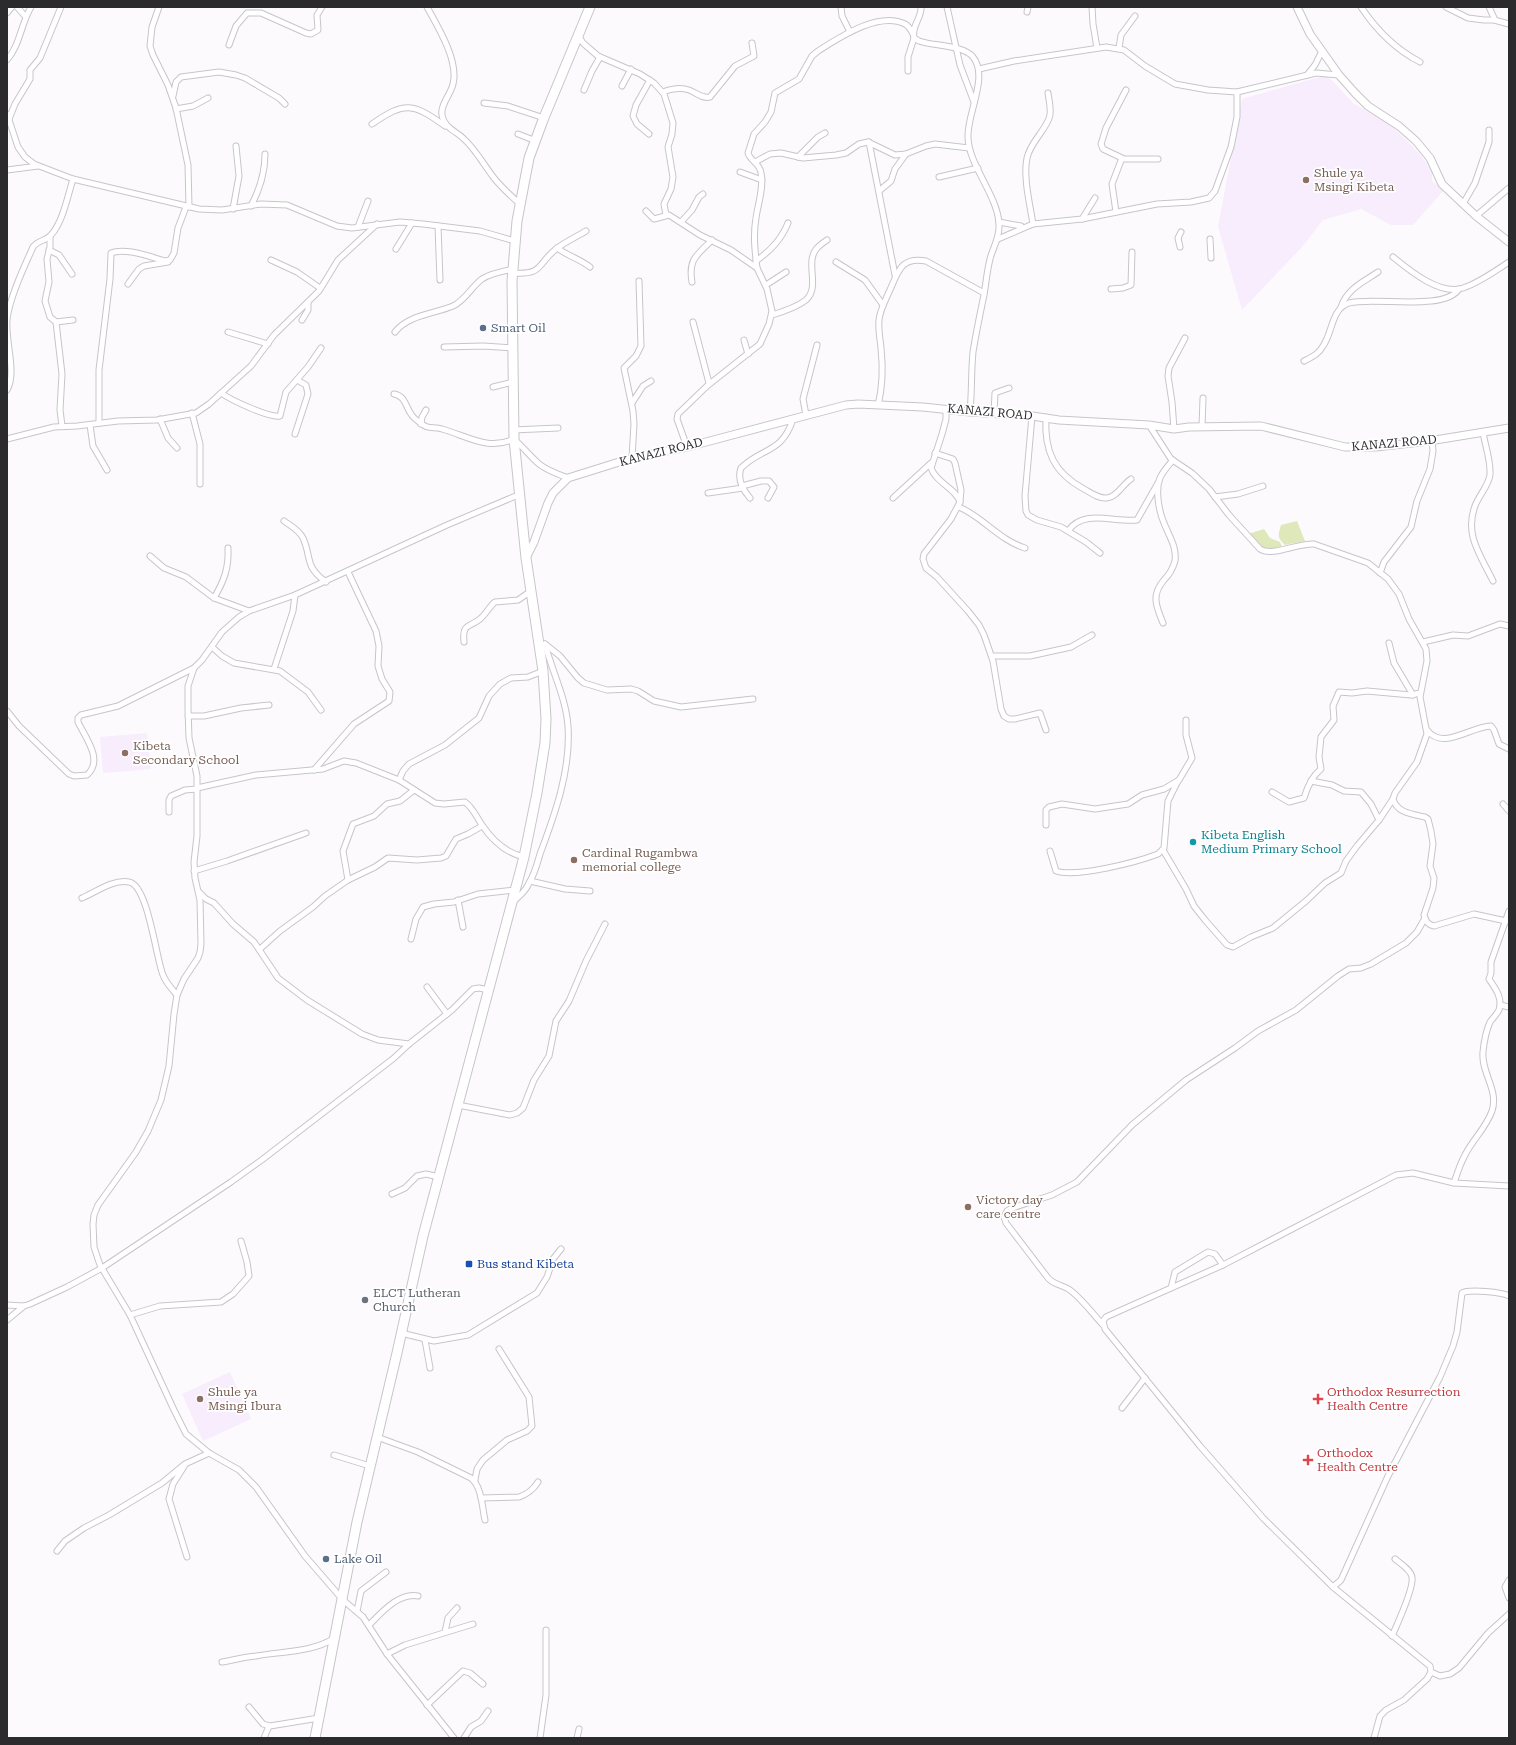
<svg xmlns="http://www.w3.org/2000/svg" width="1516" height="1745" viewBox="0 0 1516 1745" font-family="'Roboto Serif',serif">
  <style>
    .education { fill: #f7edfd }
    .green { fill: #dfe8bb }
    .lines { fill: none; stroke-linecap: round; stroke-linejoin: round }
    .street-casing { stroke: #c8c5ca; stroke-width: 7 }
    .secondary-casing { stroke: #c8c5ca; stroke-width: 9 }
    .highway-casing { stroke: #c8c5ca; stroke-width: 11 }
    .street { stroke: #fff; stroke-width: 5 }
    .secondary { stroke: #fff; stroke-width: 7 }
    .highway { stroke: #fff; stroke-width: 9 }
    .education-dot { fill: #8d6e63; stroke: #fff; stroke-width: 1.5 }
    .service-dot { fill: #5c6f8a; stroke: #fff; stroke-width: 1.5 }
    .culture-dot { fill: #0f9aa8; stroke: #fff; stroke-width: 1.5 }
    .transit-dot { fill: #1a4fb4; stroke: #fff; stroke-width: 1.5 }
    .worship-dot { fill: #6b7280; stroke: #fff; stroke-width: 1.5 }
    .health-dot { fill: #e0444e; stroke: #fff; stroke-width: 1.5 }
    .labels { text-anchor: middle; stroke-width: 3.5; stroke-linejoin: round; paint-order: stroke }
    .education-label { font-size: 12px; fill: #785e54; stroke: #fff; text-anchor: start }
    .service-label { font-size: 12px; fill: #4e5e75; stroke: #fff; text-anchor: start }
    .street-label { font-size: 12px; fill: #2b2a2c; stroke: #fff }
    .culture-label { font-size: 12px; fill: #0d838f; stroke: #fff; text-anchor: start }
    .transit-label { font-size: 12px; fill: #164399; stroke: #fff; text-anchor: start }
    .worship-label { font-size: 12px; fill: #5b616d; stroke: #fff; text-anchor: start }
    .health-label { font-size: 12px; fill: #be3a42; stroke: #fff; text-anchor: start }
  </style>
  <rect width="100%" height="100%" fill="#fdfafe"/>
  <g class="education">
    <path d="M1327,75l26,28 38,22 30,30 11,17v9l12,9 -31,35h-22l-30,-16 -38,11 -21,27 -60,63 -24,-83 24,-128z"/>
    <path d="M147,733l4,36 -48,4 -3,-36z"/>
    <path d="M230,1372l21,47 -48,22 -21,-47z"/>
  </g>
  <g class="green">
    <path d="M1297,521l8,20 -20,4c-8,-7 -7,-10 -4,-20z"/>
    <path d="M1264,529l6,9 10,4 2,5 -17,4 -9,-7 -8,-10z"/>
  </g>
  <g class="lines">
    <g class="street-casing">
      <g id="street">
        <path d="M17,7l8,9"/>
        <path d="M159,7l-7,20 -2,19 3,9 15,30 8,23 12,57 1,42"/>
        <path d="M427,7c11,20 32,54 26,77 -2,10 -13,21 -11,31 2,13 14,16 22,24 12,11 20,26 30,39 8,10 17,18 26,26"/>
        <path d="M841,7l1,9 8,16"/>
        <path d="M921,7c1,11 -10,19 -7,31l5,3c14,5 44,4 54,16 16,20 -6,56 -5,80 0,27 30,59 31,87 1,14 -6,23 -9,35 -3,12 -4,24 -6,36 -4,19 -8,38 -11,57 -2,20 -1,40 -3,60"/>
        <path d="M947,7l13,58 14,37"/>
        <path d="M1092,7l1,17 4,24"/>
        <path d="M1361,7c16,24 34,42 59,55"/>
        <path d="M1446,7l22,11 16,2h10l15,4"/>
        <path d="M1489,7l6,13"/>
        <path d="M1027,12l1,-5"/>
        <path d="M7,13l5,-6"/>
        <path d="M578,35l5,8 15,13 42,18 14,9 10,11 9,29 -1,11 -4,13 5,30 -2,12 -7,15 2,11"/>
        <path d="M229,45l7,-19 11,-13h14l45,20 5,1 7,-4 -1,-15 5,-8"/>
        <path d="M1119,48l2,-13 14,-19"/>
        <path d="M7,60c13,-15 14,-36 24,-53"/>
        <path d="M979,69l35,-8 92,-14 18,3 21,16 30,18 33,6 29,2 79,-19 23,2"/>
        <path d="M908,71v-14l6,-19"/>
        <path d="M1307,75l8,-10 7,-14"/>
        <path d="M622,86l9,-17"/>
        <path d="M584,90l8,-19 8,-14"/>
        <path d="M663,92c8,-3 17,-5 26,-2 8,3 13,9 21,7l25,-31 19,-10 -2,-13"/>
        <path d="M173,96l3,-14 5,-5 38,-5 17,3 9,3 34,20 6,6"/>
        <path d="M484,103l24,3 36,12"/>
        <path d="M176,109l17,-3 15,-8"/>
        <path d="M7,114l11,33 7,10 9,7 39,15 126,30 23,1 39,-6 26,1 50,21 15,2 48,-6 23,2 57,7 35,10"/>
        <path d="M9,119l6,-15 15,-25v-9l10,-12 21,-51"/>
        <path d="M372,124c33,-23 41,-21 73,2"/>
        <path d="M518,134l18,7"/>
        <path d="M649,134l-12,-10 -4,-8 3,-11 14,-25"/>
        <path d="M869,142l26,133"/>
        <path d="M798,157l20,-20 7,-4"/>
        <path d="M1122,159h36"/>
        <path d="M755,162l15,-8 11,-1 22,5 33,-3 10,-2 13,-9 9,-2 27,13 11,-1 20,-8 9,-2 34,4"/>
        <path d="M7,170l31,-4"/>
        <path d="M740,172l22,8"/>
        <path d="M939,177l39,-9"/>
        <path d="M879,191l12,-10 4,-12 11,-15"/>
        <path d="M1463,204l12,-21 14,-41v-12"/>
        <path d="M251,206c9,-17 14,-33 14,-52"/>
        <path d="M233,209l6,-33 -3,-30"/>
        <path d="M646,211l8,8 15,-4 31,20 31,15 26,18 10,21 5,22 -3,13 -9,20 -53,42 -29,28 -1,5 10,28"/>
        <path d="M1116,212l-4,-28 10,-26 -19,-9 -2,-5 5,-16 20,-38"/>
        <path d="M1476,216l33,-28"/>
        <path d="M1082,219l13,-21"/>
        <path d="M681,222l11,-12 7,-13 4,-3"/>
        <path d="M999,222l22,4"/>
        <path d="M1033,224c-3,-19 -10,-47 -6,-66 3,-16 21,-30 23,-43 1,-7 -1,-15 -2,-22"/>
        <path d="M438,226l2,54"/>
        <path d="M358,227l10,-26"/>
        <path d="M50,237v10l-3,12 2,23 -4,19 5,16 6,5 17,-2"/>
        <path d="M998,239l35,-15 49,-5 75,-15 34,-2 18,-4 6,-7 16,-44 6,-30v-25"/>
        <path d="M1210,239l1,19"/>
        <path d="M1180,247l-2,-9 3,-6"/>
        <path d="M557,248c11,8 23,11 33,19"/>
        <path d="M396,249l16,-26"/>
        <path d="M49,250l10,5 13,19"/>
        <path d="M1393,257c16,13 47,39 70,31 16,-5 32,-17 46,-26"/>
        <path d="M271,260l26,12 23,16"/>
        <path d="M756,261c15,-11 25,-21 32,-38"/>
        <path d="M836,262l29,18 18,25"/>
        <path d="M757,268c-2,-16 -4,-33 -1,-50 2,-14 8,-31 5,-45 -1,-10 -11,-12 -13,-20l6,-19 11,-12 6,-10 4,-19 24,-14 13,-23 6,-5c22,-14 61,-40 87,-27 4,2 6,6 8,10"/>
        <path d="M513,273c31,2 24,-9 43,-24 9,-7 20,-12 30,-18"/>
        <path d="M692,282c-4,-23 5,-27 20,-42"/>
        <path d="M128,284l11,-15 5,-3 24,-4"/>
        <path d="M766,285l20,-13"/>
        <path d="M1111,289l12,-1 8,-3 1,-33"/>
        <path d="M1341,307c6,-18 22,-25 37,-35"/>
        <path d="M772,315c10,-3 25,-8 34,-15 15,-14 -2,-37 11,-52 3,-3 7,-6 10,-8"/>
        <path d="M302,320l6,-10v-8"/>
        <path d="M56,322l6,52 -2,36 2,16"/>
        <path d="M693,322l16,61"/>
        <path d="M228,332l40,12"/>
        <path d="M395,332c13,-17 39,-18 58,-26 13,-6 18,-19 29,-27 9,-6 22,-8 32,-10"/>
        <path d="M744,340l4,14"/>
        <path d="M444,347l39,-1 29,2"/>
        <path d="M1304,361c8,-4 15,-7 19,-15 10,-14 8,-37 26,-43 24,-7 95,9 110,-14"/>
        <path d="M493,387l20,-5"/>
        <path d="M7,390c10,-17 -2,-49 0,-70 2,-21 17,-53 26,-73 5,-7 13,-6 18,-12 12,-13 17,-40 22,-56"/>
        <path d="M221,393c10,7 48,25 59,23l6,-24 22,-25 13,-19"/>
        <path d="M394,394c11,2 11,11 17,20 2,4 7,7 11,10 6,6 13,2 20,5 25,7 46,22 72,10 9,8 16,17 25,25 9,7 19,10 29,14"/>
        <path d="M632,403l11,-17 8,-5"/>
        <path d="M878,405c5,-19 5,-38 3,-57 -1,-10 -3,-19 -2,-28 1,-10 6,-19 10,-28 9,-19 11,-36 37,-31l58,32"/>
        <path d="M946,409v10l-4,15 -11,34c5,15 25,20 29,34l-9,17 -27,35 -1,5 3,9 11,9 31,34 11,14 5,10 9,26 8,48 3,7 5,3h6l25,-6 6,17"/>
        <path d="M192,413l8,31v40"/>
        <path d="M994,414l1,-21 14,-5"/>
        <path d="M806,415l-3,-16 14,-54"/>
        <path d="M1032,416l-7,80 1,15 2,4 9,5 24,7 25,15 14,11"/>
        <path d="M1046,417c-2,34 8,56 38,72 7,4 15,10 23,9 10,-1 16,-14 24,-19"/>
        <path d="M160,419l8,19 9,10"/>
        <path d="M99,423v-53l11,-91 1,-26c14,-6 40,4 54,8l5,-1 4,-7 4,-25 8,-21"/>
        <path d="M421,424l1,-7 4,-7"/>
        <path d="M90,425l3,21 14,24"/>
        <path d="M1149,425l22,34 21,14 17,16 20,26 31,34c12,8 37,-6 54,-5l54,19 20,16 11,15 10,25 17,30 1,12 -7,36 7,37 -10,28 -22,31 -2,6c4,14 19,15 32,18l3,2 3,12 2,13 -3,22 4,12 -1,10 -9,27c1,5 4,10 10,11l40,-12 32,7h3"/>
        <path d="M1202,427l1,-29"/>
        <path d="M1174,429l-2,-27 -4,-26 1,-8 16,-30"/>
        <path d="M513,430l45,-2"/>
        <path d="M1483,432c2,14 8,28 7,43 -2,12 -11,20 -15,31 -11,29 6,50 18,75"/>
        <path d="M295,434l13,-40 -2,-9 -9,-5"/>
        <path d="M7,439l47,-12 23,-1 41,-5 39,-1 39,-7 13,-9 42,-38 23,-31 45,-44 19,-31 39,-36"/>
        <path d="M935,453l18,6 2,4 6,27 -1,12"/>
        <path d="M632,458l2,-34 -1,-13 -9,-43 12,-12 5,-10 -2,-65"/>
        <path d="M742,486l19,-5h8l5,6 -6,11"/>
        <path d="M708,493l35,-5"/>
        <path d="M1215,497l23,-3 25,-8"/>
        <path d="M750,498c-7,-8 -13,-19 -9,-30 21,-21 41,-14 52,-49"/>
        <path d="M893,498l38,-35"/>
        <path d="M959,507c24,10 40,33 66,41"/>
        <path d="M284,521c7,5 15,9 19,17 9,20 1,28 23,44"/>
        <path d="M1068,531c16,-23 47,-8 69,-11l21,-37"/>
        <path d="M150,556l14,12 22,9 28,21 35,13"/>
        <path d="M1380,573l4,-11 27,-35 6,-26 13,-32 3,-18 -1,-11"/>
        <path d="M214,598c10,-17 15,-30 14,-50"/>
        <path d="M1163,623c-7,-17 -12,-28 1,-43 5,-5 9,-12 11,-19 2,-14 -6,-25 -11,-38 -5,-11 -9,-33 -4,-45 3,-7 8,-12 13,-18"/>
        <path d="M464,642c-2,-19 5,-14 16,-23 6,-5 9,-12 15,-17l23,-2 13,-9"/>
        <path d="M1423,642l30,-7 15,1 32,-12 9,2"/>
        <path d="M1389,643l5,20 19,32"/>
        <path d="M545,644l15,12 18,22 6,5 23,7 24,-1 7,2 16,10 27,6 72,-8"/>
        <path d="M212,647l10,9 12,7 46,8 28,21 13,18"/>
        <path d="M992,656h38l41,-9 21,-12"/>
        <path d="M194,668l-6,18v22l1,30 8,38v60l-3,26 1,16 5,22 1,44 -1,8 -2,6 -14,21 -7,16 -3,19 -5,52 -8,34 -13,31 -12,21 -38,53 -4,10 -1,9 1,23 6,18 30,50 44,95 12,24 23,19 30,17 17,17 49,69 38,44 20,17 24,37 67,84"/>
        <path d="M274,669l19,-58 2,-16"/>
        <path d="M7,711l12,15 50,48 5,2 13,-1c17,-15 -2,-38 -9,-53v-4l3,-3 37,-9 76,-38 8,-8 20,-28 17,-15 10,-6 46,-16 152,-70 71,-30"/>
        <path d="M188,716h16l37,-8 28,-3"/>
        <path d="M1427,730c16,21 42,-3 64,-4l3,4 5,14 10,5"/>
        <path d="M314,770l40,-46 35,-23 1,-9 -8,-13 -4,-13 1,-20 -3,-15 -28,-59"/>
        <path d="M399,780l4,-9 6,-7 36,-19 34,-27 10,-22 11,-12 11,-6 17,-1 15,-6"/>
        <path d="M1311,781l21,4 12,6 17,1 10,12 8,16"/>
        <path d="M197,788l59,-13 67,-6 21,-8 12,2 43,17 36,23 9,1 21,-2c8,6 11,14 17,23 10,15 24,28 42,32"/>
        <path d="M1272,792l17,10 15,-4c3,-10 8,-22 17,-29l-2,-12 2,-20 13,-17 -1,-14 6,-14 13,1 15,-2 44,4 9,-2"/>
        <path d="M1503,804l6,7"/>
        <path d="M169,812v-12l2,-4 14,-6 12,-1"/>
        <path d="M1046,825v-15l3,-3 13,-3 33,5 33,-5 14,-9 22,-6 15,-9 13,-22 -6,-23v-15"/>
        <path d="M1163,850l23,39 8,17 11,14 22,25 6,2 18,-10 22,-9 33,-27 19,-18 16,-10 5,-12 11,-15 22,-26 14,-21"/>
        <path d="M1050,851l6,20c20,7 81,-9 102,-17l6,-6 4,-47 10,-20"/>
        <path d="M194,871l33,-10 79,-28"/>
        <path d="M348,880l-5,-29 10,-27 21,-8 13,-12 13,-3 14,-11"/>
        <path d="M530,881l35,8 25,2"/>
        <path d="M199,892l7,7 8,4 19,21 21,18 24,36 29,22 55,34 16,6 31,4"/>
        <path d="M82,898c14,-6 31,-19 47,-16 19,3 27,76 34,93 3,8 9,14 14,20"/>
        <path d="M458,900l5,27"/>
        <path d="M514,901c5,-5 11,-9 14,-16 6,-9 9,-20 12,-31 15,-40 31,-84 28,-128 -2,-28 -16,-55 -23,-82"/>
        <path d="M411,939l5,-20 7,-12 11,-3 20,-2 24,-8 37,-4"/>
        <path d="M260,949l20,-18 33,-24 12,-11 23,-16 27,-13 13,-9 29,2 24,-2 5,-2 10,-17 12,-5 14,-8"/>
        <path d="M427,987l20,27"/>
        <path d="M1500,1005l9,2"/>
        <path d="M458,1105l52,10 7,-2 6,-5 11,-28 15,-24 7,-35 13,-20 17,-40 19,-37"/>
        <path d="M1454,1183c3,-9 6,-19 11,-28 8,-16 21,-27 27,-44 7,-21 -11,-38 -9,-59 1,-10 3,-21 7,-30 3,-4 7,-8 9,-12 4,-12 -4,-22 -10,-31l2,-6v-11l18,-51"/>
        <path d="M392,1194l13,-6 12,-12 9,-2 13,3"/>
        <path d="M1171,1288l4,-16 33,-20 7,2 8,11"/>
        <path d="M7,1305l17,1 6,-2 37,-17 35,-19 129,-86 32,-23 131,-101 15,-14 43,-34 21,-21 6,-1 10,2"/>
        <path d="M130,1315l30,-9 61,-4 12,-8 16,-18 -2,-14 -6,-21"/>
        <path d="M7,1320l17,-14"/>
        <path d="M1103,1325c-10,-11 -21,-26 -33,-35 -7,-5 -16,-5 -22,-12l-42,-55 -2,-6 3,-6 5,-3 40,-13 25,-13 55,-57 54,-45 49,-32 23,-17 38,-21 42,-34 11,-7 12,-1 10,-4 35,-21 11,-11 8,-14"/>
        <path d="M401,1333l33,8 34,-6 69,-42 10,-16 6,-18 8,-10"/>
        <path d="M425,1340l5,28"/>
        <path d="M1122,1408l23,-30"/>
        <path d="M377,1437l41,15 53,26c11,9 11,29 14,42"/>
        <path d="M334,1455l36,11"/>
        <path d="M185,1465l-12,19 -4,15 18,58"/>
        <path d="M475,1480l2,-11 6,-9 24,-20 20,-9 5,-5 -3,-29 -30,-48"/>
        <path d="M481,1498l38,-1c9,-3 14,-7 19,-15"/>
        <path d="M57,1551l8,-10 19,-13 25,-13 53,-32 23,-19 24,-11"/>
        <path d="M1509,1580l-4,7 4,11"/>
        <path d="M1333,1587l8,-7 47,-104 52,-99 13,-31 4,-14 5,-39c7,-4 40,-1 47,3"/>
        <path d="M357,1611l4,-20 25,-19"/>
        <path d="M369,1625c12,-12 30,-33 49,-29"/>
        <path d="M445,1632l3,-14 9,-10"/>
        <path d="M1392,1636c5,-11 22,-49 20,-59 -1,-7 -12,-14 -17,-18"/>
        <path d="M387,1654l18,-9 68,-21"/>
        <path d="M222,1662c11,-2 23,-5 34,-6 28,-5 54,-3 79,-18"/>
        <path d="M1431,1672l9,4 10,-2 9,-6 29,-35 21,-19"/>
        <path d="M427,1705l36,-34 7,2 13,11"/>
        <path d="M249,1707l14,17 7,2 49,-8"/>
        <path d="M264,1738l5,-12"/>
        <path d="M464,1738l7,-11 10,-6 7,-10"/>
        <path d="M540,1738l6,-43v-65"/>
        <path d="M577,1738l2,-9"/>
        <path d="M1374,1738l6,-22 6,-6 18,-10 23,-21 4,-7 -1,-6 -97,-79 -70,-69 -63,-72 -95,-117 -2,-8 3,-4 11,-5 106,-47 173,-90 17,-2 41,10 55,3"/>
      </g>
    </g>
    <g class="secondary-casing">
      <g id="secondary">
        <path d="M1297,7l13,27 29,41 16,18 13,13 31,20 17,15 14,17 12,26 34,32 33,26"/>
        <path d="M526,558l8,-16 14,-39 5,-10 15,-15 64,-20 55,-11 159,-42 12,-1 65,3 47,5 62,4 27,4 90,5 25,4 15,-2 72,-1 84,21h31l53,-6 80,-13"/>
      </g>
    </g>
    <g class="highway-casing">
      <path id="highway" d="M315,1738l42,-216 40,-169 26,-117 101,-379 13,-64 8,-50 1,-24 -3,-48 -17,-113 -12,-119 -2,-158 5,-60 12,-63 14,-38 47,-113"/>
    </g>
    <use href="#street" class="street"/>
    <use href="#secondary" class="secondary"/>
    <use href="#highway" class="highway"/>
  </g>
  <g class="education-dot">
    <circle cx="1306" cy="180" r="4"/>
    <circle cx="125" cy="753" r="4"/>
    <circle cx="574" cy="860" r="4"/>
    <circle cx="968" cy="1207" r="4"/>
    <circle cx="200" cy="1399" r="4"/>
  </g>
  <g class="service-dot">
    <circle cx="483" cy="328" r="4"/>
    <circle cx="326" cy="1559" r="4"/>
  </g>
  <circle class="culture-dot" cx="1193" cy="842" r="4"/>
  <rect class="transit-dot" x="465" y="1260" width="8" height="8" rx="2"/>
  <circle class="worship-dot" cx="365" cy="1300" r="4"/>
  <g class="health-dot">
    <path d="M1316 1393h4v4h4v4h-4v4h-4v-4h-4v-4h4z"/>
    <path d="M1306 1454h4v4h4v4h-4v4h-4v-4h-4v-4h4z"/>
  </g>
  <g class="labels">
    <g class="education-label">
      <text x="1314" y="177">Shule ya<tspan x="1314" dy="14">Msingi Kibeta</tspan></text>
      <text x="133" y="750">Kibeta<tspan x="133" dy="14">Secondary School</tspan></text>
      <text x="582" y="857">Cardinal Rugambwa<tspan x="582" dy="14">memorial college</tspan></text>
      <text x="976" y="1204">Victory day<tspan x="976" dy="14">care centre</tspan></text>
      <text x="208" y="1396">Shule ya<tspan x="208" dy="14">Msingi Ibura</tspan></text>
    </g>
    <g class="service-label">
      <text x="491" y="332">Smart Oil</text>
      <text x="334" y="1563">Lake Oil</text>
    </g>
    <g class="street-label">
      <text transform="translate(990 412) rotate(5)" y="4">KANAZI ROAD</text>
      <text transform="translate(1394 443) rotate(-5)" y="4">KANAZI ROAD</text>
      <text transform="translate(661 452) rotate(-14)" y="4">KANAZI ROAD</text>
    </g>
    <g class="culture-label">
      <text x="1201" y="839">Kibeta English<tspan x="1201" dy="14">Medium Primary School</tspan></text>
    </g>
    <g class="transit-label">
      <text x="477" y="1268">Bus stand Kibeta</text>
    </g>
    <g class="worship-label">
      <text x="373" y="1297">ELCT Lutheran<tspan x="373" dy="14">Church</tspan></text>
    </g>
    <g class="health-label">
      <text x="1327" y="1396">Orthodox Resurrection<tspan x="1327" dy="14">Health Centre</tspan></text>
      <text x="1317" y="1457">Orthodox<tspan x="1317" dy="14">Health Centre</tspan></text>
    </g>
  </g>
  <rect width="1516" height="1745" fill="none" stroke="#2b2a2c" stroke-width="16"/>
</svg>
